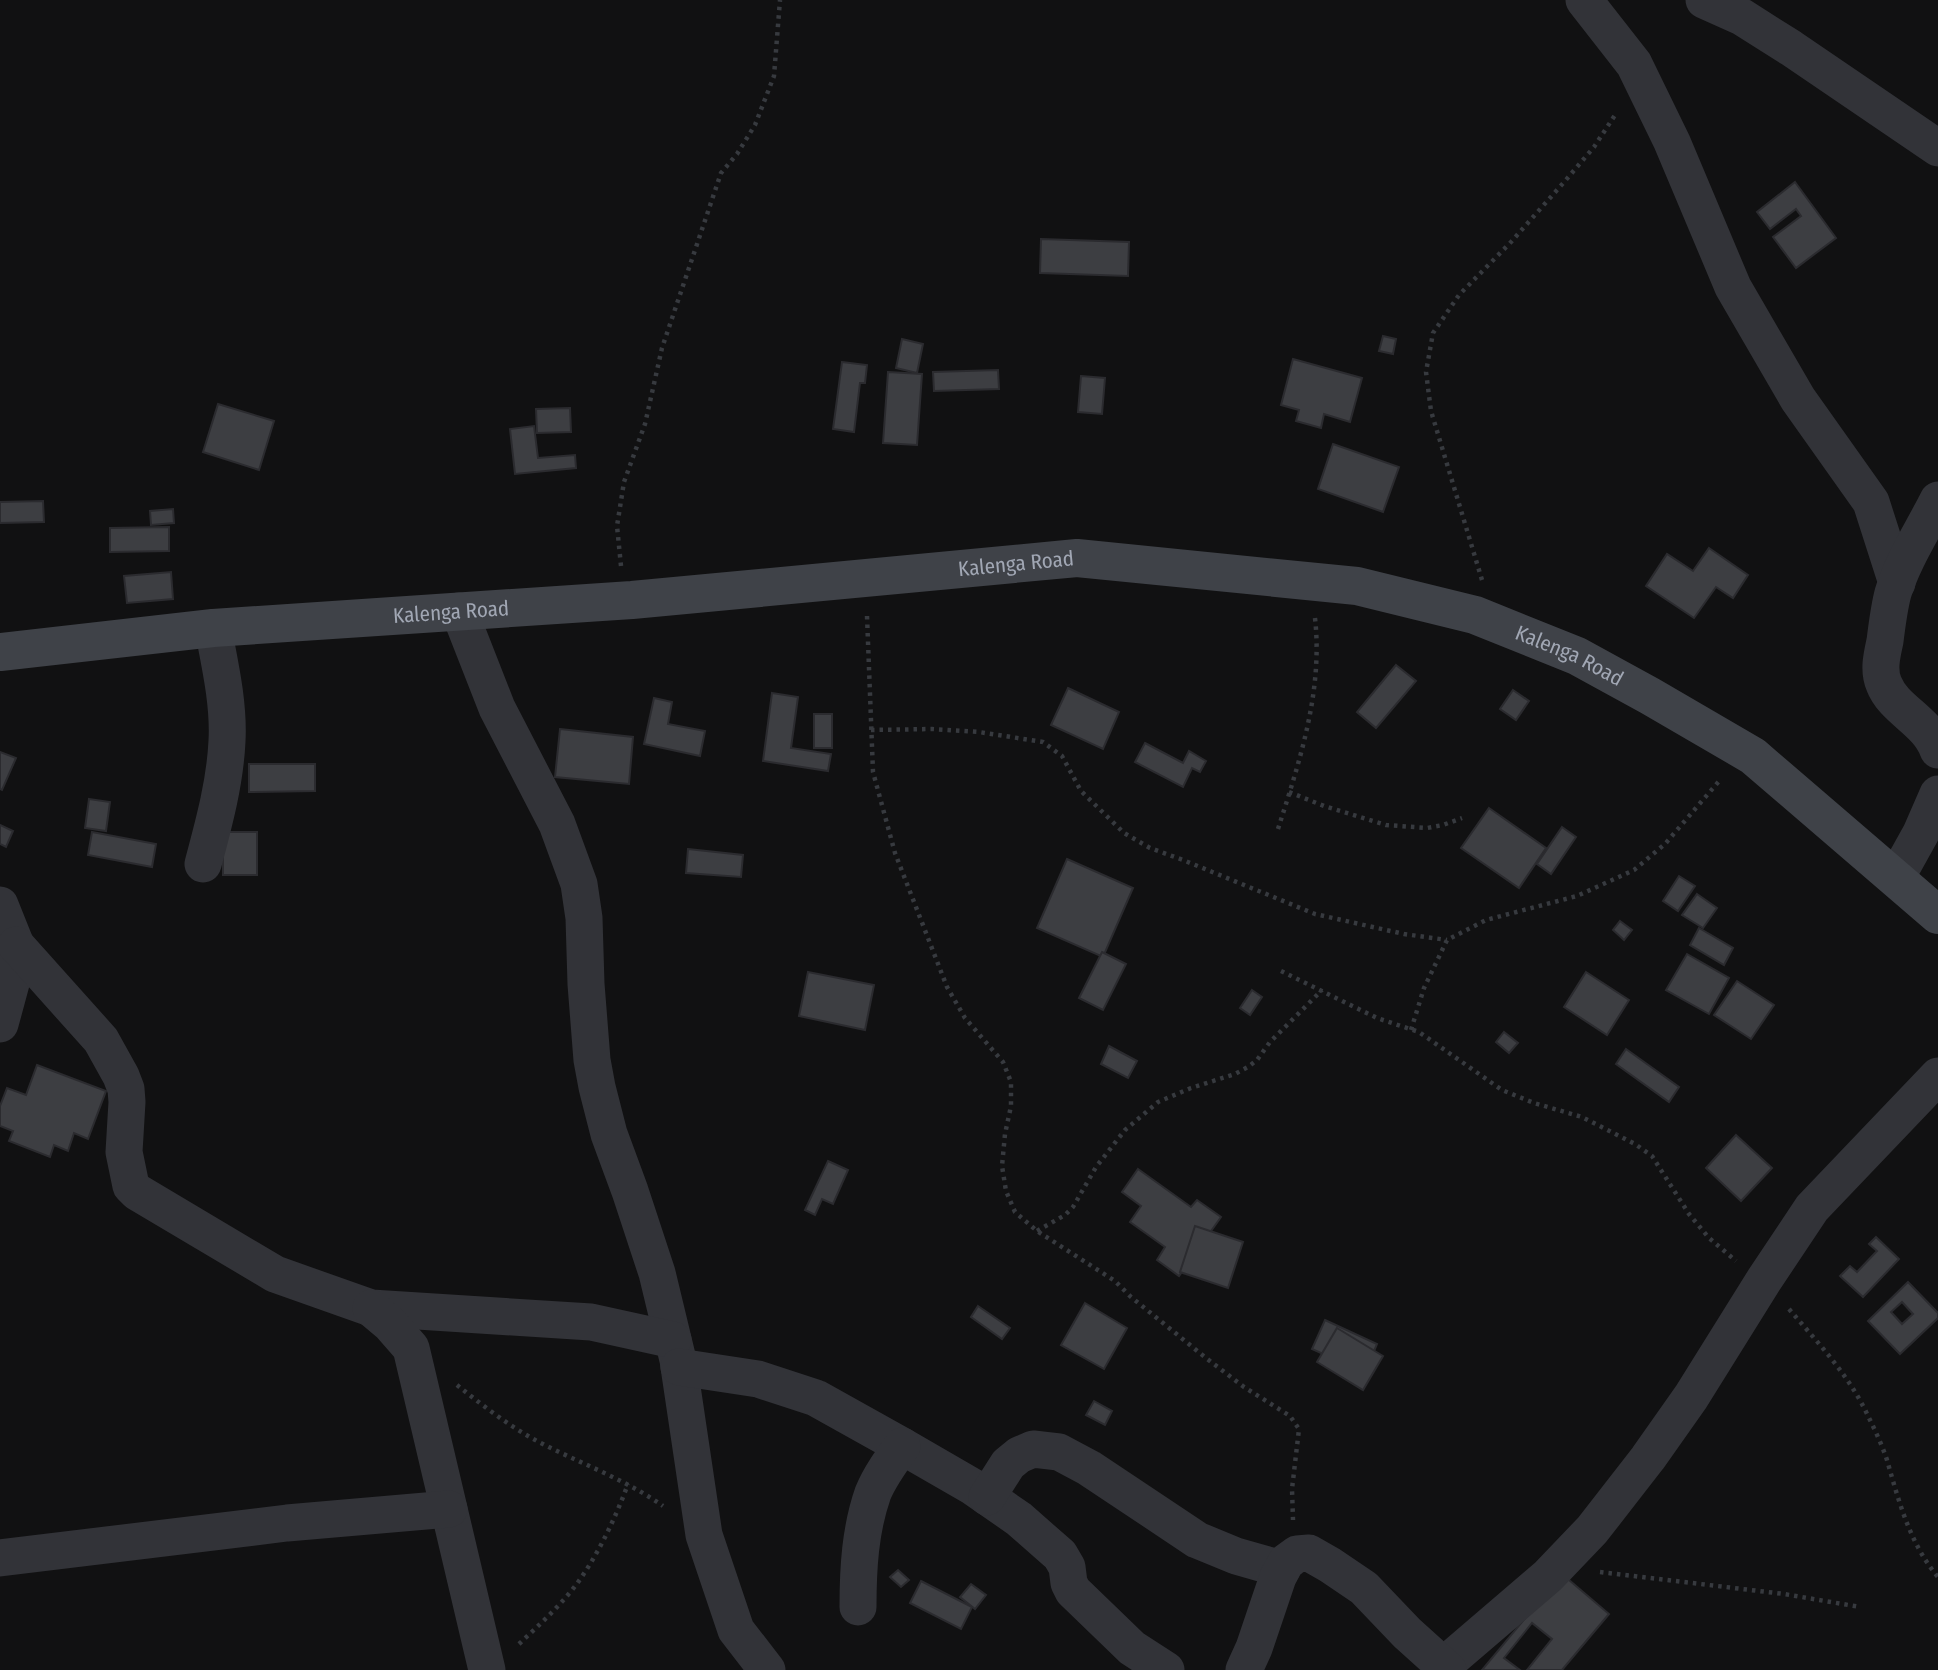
<svg xmlns="http://www.w3.org/2000/svg" width="1938" height="1670" viewBox="0 0 1938 1670" font-family="'Fira Sans Condensed',sans-serif">
  <style>
    .building { fill: #3d3e42; stroke: #2b2b2f; stroke-width: 2; fill-rule: evenodd }
    .lines { fill: none; stroke-linecap: round; stroke-linejoin: round }
    .path { stroke: #373a3f; stroke-width: 4.5; stroke-dasharray: 3.5 5; stroke-linecap: butt }
    .street { stroke: #323338; stroke-width: 37 }
    .secondary { stroke: #3f4248; stroke-width: 38 }
    .labels { text-anchor: middle; stroke-width: 5; stroke-linejoin: round; paint-order: stroke }
    .street-label { font-size: 21px; fill: #a1a7b4; stroke: #0c0c0d }
  </style>
  <rect width="100%" height="100%" fill="#111112"/>
  <g class="building">
    <path d="M1795,182l41,56 -40,30 -23,-31 28,-21 -5,-7 -26,20 -13,-17z"/>
    <path d="M1041,239l88,3 -1,34 -88,-3z"/>
    <path d="M1383,336l13,3 -3,15 -14,-3z"/>
    <path d="M902,339l21,5 -6,29 -21,-5z"/>
    <path d="M1293,359l69,19 -12,44 -26,-8 -3,14 -25,-7 3,-11 -18,-5z"/>
    <path d="M842,362l25,3 -2,18h-5l-6,49 -21,-3z"/>
    <path d="M998,370l1,19 -65,2 -1,-19z"/>
    <path d="M888,372l34,2 -5,71 -34,-2z"/>
    <path d="M1081,376l24,2 -3,36 -24,-2z"/>
    <path d="M218,404l56,17 -15,49 -56,-18z"/>
    <path d="M570,408l1,24 -34,1 -1,-24z"/>
    <path d="M534,426l4,32 37,-3 1,13 -61,6 -5,-45z"/>
    <path d="M1333,444l66,23 -16,45 -65,-23z"/>
    <path d="M43,501l1,21 -44,1v-21z"/>
    <path d="M173,509l1,14 -23,2 -1,-14z"/>
    <path d="M169,527v24l-59,1v-24z"/>
    <path d="M1709,548l39,27 -15,23 -17,-11 -22,31 -48,-32 21,-32 26,17z"/>
    <path d="M171,572l2,27 -46,4 -3,-27z"/>
    <path d="M1396,665l20,16 -40,47 -19,-16z"/>
    <path d="M1068,688l51,24 -16,37 -52,-24z"/>
    <path d="M1513,690l16,11 -13,19 -16,-11z"/>
    <path d="M772,693l26,4 -7,51 40,6 -3,17 -65,-10z"/>
    <path d="M654,698l18,4 -4,22 37,7 -5,25 -56,-12z"/>
    <rect x="814" y="714" width="18" height="34"/>
    <path d="M560,729l73,8 -4,47 -74,-7z"/>
    <path d="M1145,743l38,20 6,-12 17,10 -6,11 -8,-4 -9,19 -48,-25z"/>
    <path d="M0,752l16,6 -14,32 -2,-1z"/>
    <path d="M249,764h66v27l-66,1z"/>
    <path d="M89,799l21,3 -4,29 -21,-3z"/>
    <path d="M1489,808l57,40 -27,40 -58,-40z"/>
    <path d="M0,825l13,6 -7,16 -6,-3z"/>
    <path d="M1562,827l14,10 -25,37 -14,-10z"/>
    <path d="M92,832l64,12 -4,23 -64,-12z"/>
    <rect x="223" y="832" width="34" height="43"/>
    <path d="M688,849l55,6 -2,22 -55,-4z"/>
    <path d="M1067,859l66,29 -30,69 -66,-29z"/>
    <path d="M1679,876l16,10 -17,25 -15,-10z"/>
    <path d="M1697,894l20,14 -14,20 -21,-13z"/>
    <path d="M1620,921l12,9 -8,10 -11,-10z"/>
    <path d="M1699,928l34,20 -9,17 -34,-20z"/>
    <path d="M1102,952l24,12 -23,46 -24,-12z"/>
    <path d="M1687,954l42,24 -20,36 -43,-24z"/>
    <path d="M808,972l66,13 -9,45 -66,-14z"/>
    <path d="M1586,972l43,28 -22,35 -43,-28z"/>
    <path d="M1737,981l37,24 -23,34 -37,-24z"/>
    <path d="M1252,990l10,7 -12,18 -10,-7z"/>
    <path d="M1504,1032l14,11 -9,10 -13,-11z"/>
    <path d="M1109,1046l28,15 -9,17 -27,-14z"/>
    <path d="M1626,1049l53,38 -10,15 -53,-38z"/>
    <path d="M37,1065l69,26 -18,48 -14,-6 -6,18 -14,-6 -4,12 -41,-16 4,-10 -13,-5v-20l7,-18 19,7z"/>
    <path d="M1736,1135l36,33 -31,33 -35,-33z"/>
    <path d="M828,1161l20,9 -15,34 -11,-5 -7,16 -10,-5z"/>
    <path d="M1138,1169l53,38 6,-7 24,17 -42,59 -22,-16 8,-13 -35,-25 11,-16 -19,-14z"/>
    <path d="M1195,1226l48,16 -15,46 -48,-16z"/>
    <path d="M1876,1237l23,22 -36,38 -23,-21 10,-10 7,6 20,-21 -8,-7z"/>
    <path d="M1908,1282l30,31v5l-38,36 -32,-33zM1902,1302l11,12 -11,10 -11,-12z"/>
    <path d="M1085,1303l42,25 -23,41 -43,-24z"/>
    <path d="M978,1306l32,22 -8,11 -31,-22z"/>
    <path d="M1325,1320l52,24 -12,29 -53,-24z"/>
    <path d="M1337,1328l46,28 -20,34 -46,-28z"/>
    <path d="M1094,1401l18,10 -7,14 -19,-10z"/>
    <path d="M898,1570l11,10 -8,7 -11,-10z"/>
    <path d="M1562,1574l47,40 -47,56h-35l25,-31 -20,-16 -28,35 16,12h-38z"/>
    <path d="M921,1581l51,26 -11,22 -51,-26z"/>
    <path d="M971,1584l15,11 -11,14 -15,-12z"/>
  </g>
  <g class="lines">
    <g class="path">
      <path d="M621,566l-4,-40 7,-44 21,-58 17,-76 59,-175 16,-19 18,-29 19,-49 6,-76"/>
      <path d="M1482,580l-51,-169 -5,-39 7,-39 26,-38 52,-53 54,-61 29,-34 23,-35"/>
      <path d="M867,616l6,156 22,81 52,134 18,31 38,44 8,20v24l-6,28 -3,32 4,25 9,21 22,19 78,50 16,16 75,61 38,29 46,29 9,13 -7,60 1,31"/>
      <path d="M871,730l61,-1 47,3 64,10 19,14 19,35 43,42 26,15 33,12 132,54 89,20 43,6"/>
      <path d="M1289,792l35,14 62,19 41,3 16,-3 19,-7"/>
      <path d="M1278,829c22,-69 45,-138 37,-211"/>
      <path d="M1281,971l96,47 42,14 83,58 32,13 48,14 53,27 17,12 37,58 20,24 27,23"/>
      <path d="M1411,1030l13,-42 23,-48 39,-20 91,-24 57,-26 31,-26 55,-64"/>
      <path d="M1037,1231l28,-16 8,-8 23,-40 29,-37 33,-28 33,-14 44,-14 13,-7 9,-7 13,-18 52,-52"/>
      <path d="M1789,1309c29,34 60,66 79,107 7,14 14,29 19,44 12,42 23,84 51,117"/>
      <path d="M457,1385c25,20 52,41 80,56 42,22 88,38 126,65"/>
      <path d="M1600,1572l184,22 76,13"/>
      <path d="M519,1644c20,-19 40,-37 57,-59 22,-30 39,-66 52,-101"/>
    </g>
    <g class="street">
      <path d="M1584,0l50,64 38,78 61,145 65,112 73,103 26,81"/>
      <path d="M1704,0l38,17 49,31 147,100"/>
      <path d="M1938,500c-15,30 -35,60 -45,93 -4,15 -6,32 -8,48 -3,14 -7,29 -1,43 10,26 44,37 54,66"/>
      <path d="M459,611l38,97 60,116 22,60 5,34 2,66 6,76 5,27 12,47 21,57 27,82 21,87 26,175 32,95 31,40"/>
      <path d="M203,864c11,-41 22,-81 24,-123 2,-37 -7,-76 -14,-113"/>
      <path d="M1896,878l25,-45 17,-39"/>
      <path d="M0,905l16,40 -3,31 -13,48"/>
      <path d="M16,945l85,95 20,36 5,13 1,13 -3,50 7,34 6,6 138,82 96,34 220,14 82,18"/>
      <path d="M371,1308l19,16 21,24 76,322"/>
      <path d="M679,1367l79,12 58,19 86,48 71,41 46,32 41,36 7,12 2,16 4,8 59,57 34,22"/>
      <path d="M987,1497l21,-33 11,-9 14,-6 26,3 30,16 108,72 39,16 46,13"/>
      <path d="M0,1558l287,-35 162,-14"/>
      <path d="M858,1607c0,-38 2,-77 15,-114 7,-17 18,-32 29,-47"/>
      <path d="M1443,1666l105,-90 44,-46 56,-72 43,-61 73,-117 48,-72 126,-132"/>
      <path d="M1244,1670l10,-22 24,-71 8,-15 11,-8 12,-1 21,12 34,23 43,45 41,37"/>
    </g>
    <path class="secondary" id="s1" d="M0,652l213,-24 419,-28 445,-42 280,28 118,29 102,41 73,40 103,60 185,159"/>
  </g>
  <g class="labels">
    <g class="street-label">
      <text dy="7" stroke="none"><textPath href="#s1" startOffset="1020">Kalenga Road</textPath></text>
      <text dy="7" stroke="none"><textPath href="#s1" startOffset="453">Kalenga Road</textPath></text>
      <text dy="7" stroke="none"><textPath href="#s1" startOffset="1587">Kalenga Road</textPath></text>
    </g>
  </g>
</svg>
